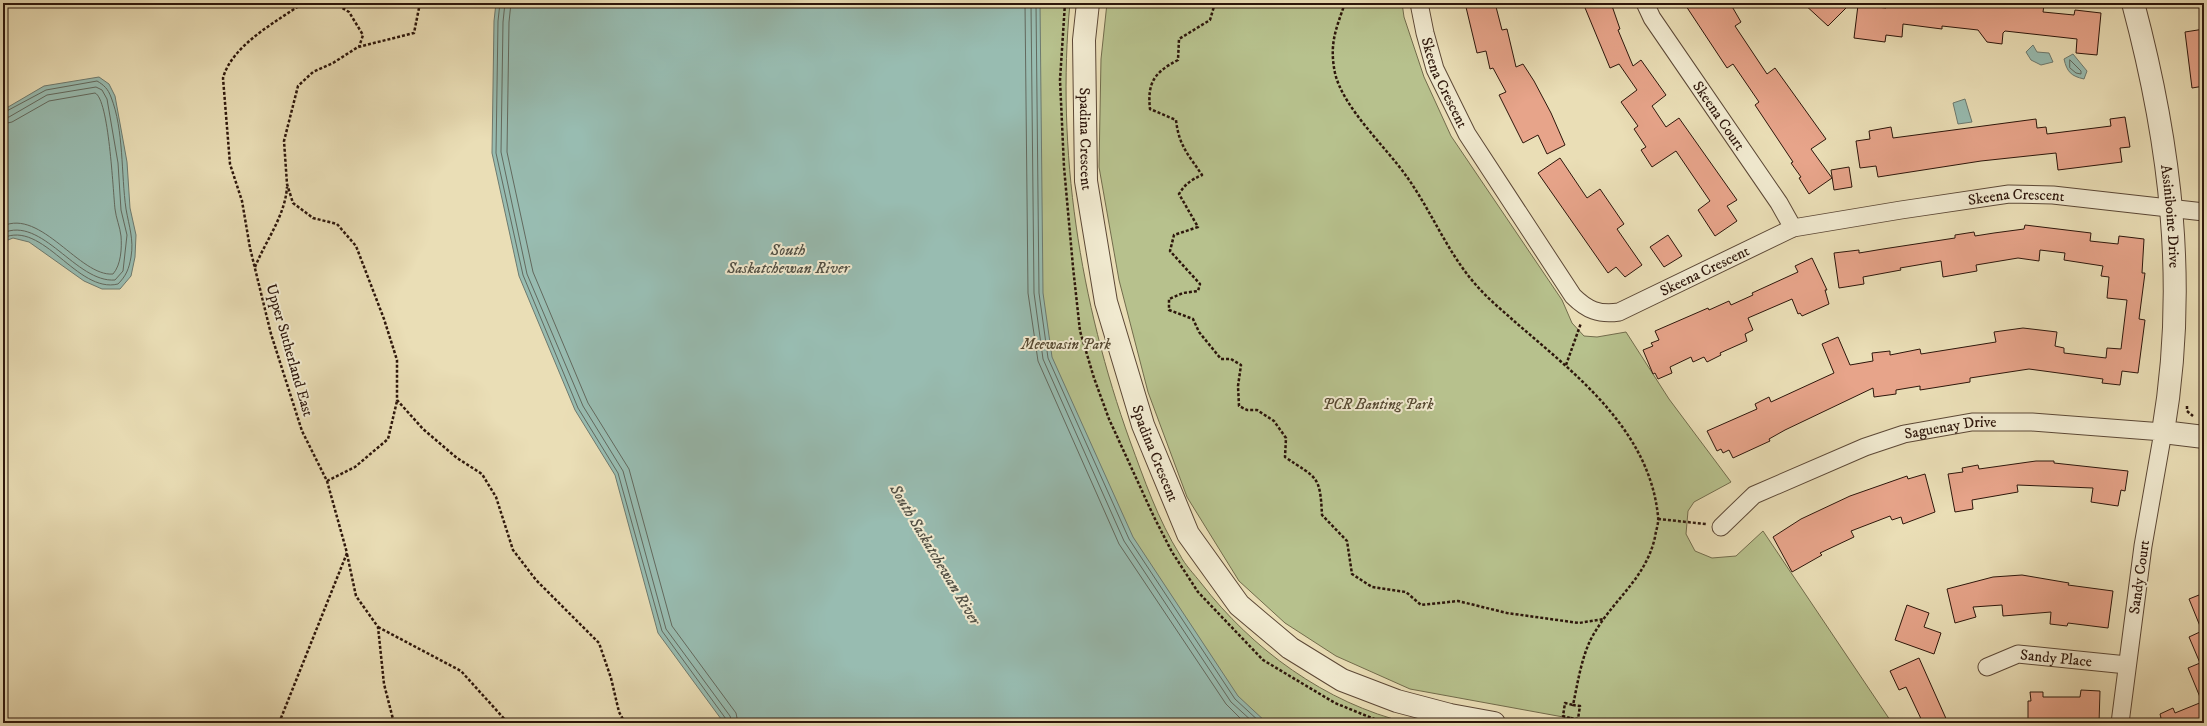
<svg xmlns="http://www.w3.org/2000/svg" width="2207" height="726" viewBox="0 0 2207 726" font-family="'IM FELL DW Pica',serif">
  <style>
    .green { fill: #b7c18d; stroke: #726c4c }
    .water { fill: #98bcb1; stroke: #6d7a6f }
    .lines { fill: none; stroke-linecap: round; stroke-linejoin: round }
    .shore { stroke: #62695e; stroke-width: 1 }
    .building { fill: #e7a48a; stroke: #2d160b }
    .minor-casing { stroke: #5c4836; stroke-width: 19 }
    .tertiary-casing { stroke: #5c4836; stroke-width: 24 }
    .path { stroke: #2d160b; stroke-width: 2.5; stroke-dasharray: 3 2; stroke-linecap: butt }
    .minor { stroke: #f1ead0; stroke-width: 17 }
    .tertiary { stroke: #f1ead0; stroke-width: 22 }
    .labels { text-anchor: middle; stroke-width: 4; stroke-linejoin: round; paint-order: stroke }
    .street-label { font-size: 15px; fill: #2d160b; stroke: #f1ead0 }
    .park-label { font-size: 15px; font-style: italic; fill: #564932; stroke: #f1ead0 }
    .water-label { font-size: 16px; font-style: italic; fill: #525045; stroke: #f1ead0 }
  </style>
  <rect width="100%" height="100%" fill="#eadeb6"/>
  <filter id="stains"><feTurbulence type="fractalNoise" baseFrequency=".005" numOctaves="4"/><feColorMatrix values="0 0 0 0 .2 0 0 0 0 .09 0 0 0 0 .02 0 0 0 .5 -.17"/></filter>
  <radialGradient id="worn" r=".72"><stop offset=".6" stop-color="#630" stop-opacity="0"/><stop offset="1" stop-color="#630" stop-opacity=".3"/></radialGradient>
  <g class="green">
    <path d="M1036,3h34c-14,147 10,299 60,438 14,38 28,79 50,114 5,10 14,19 21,28 51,66 124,120 207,140h-154l-111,-141 -110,-233z"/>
    <path d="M1107,3h295l2,14 20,60 27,59 111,164 10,23 12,13 13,1 29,-5 43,67 62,83 -37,20 -6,9 -2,23 9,17 17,7 24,-2 27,-25 129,192h-296l-186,-34 -74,-33 -51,-33 -46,-42 -52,-84 -39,-105 -29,-112 -20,-113 2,-108z"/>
  </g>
  <g class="water">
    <path d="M496,3h544l3,290 9,64 81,180 105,159 29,27h-543l-66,-90 -43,-158 -40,-65 -56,-134 -27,-123 2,-132z"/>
    <path d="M2033,45l4,7 12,1 4,9 -12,3 -10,-5 -5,-8z"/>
    <path d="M2073,54l14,17 -3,8c-13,-3 -17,-7 -20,-20z"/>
    <path d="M99,77l10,7 6,12 12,66 3,46 6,27 -1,22 -4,19 -11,13h-18l-18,-8 -55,-39 -16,-4 -10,4v-132l41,-24z"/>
    <path d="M1965,99l7,23 -14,2 -5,-21z"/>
  </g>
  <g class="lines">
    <g class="shore">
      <path d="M500,3l-2,18 -2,132 27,122 55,133 40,65 44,158 64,88 1,4"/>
      <path d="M505,3l-2,19 -2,130 26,122 56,132 40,65 43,158 64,87 2,7"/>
      <path d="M511,3l-2,19 -2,130 26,120 55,131 41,66 43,157 64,87 2,10"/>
      <path d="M1025,3l3,290 10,68 81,183 107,160 19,19"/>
      <path d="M1031,3l3,290 9,66 81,182 107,161 23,21"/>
      <path d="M1036,3l3,290 9,65 81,181 106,160 26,24"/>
      <path d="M2070,60l11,11v3l-5,-1 -6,-5z"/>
      <path d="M3,113l43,-23 51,-9c7,4 11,8 14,16 13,33 10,77 15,112 3,17 8,31 5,48 -2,12 -5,19 -13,27 -41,10 -75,-65 -115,-46"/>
      <path d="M3,118l6,-1 38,-22 49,-8 6,3 5,9 11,64 3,47 6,25 -4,36 -8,9c-39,3 -73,-65 -112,-47"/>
      <path d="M3,124l9,-2 37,-21 46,-8c14,6 18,98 20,116 1,9 5,18 6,27 1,12 0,29 -8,38 -33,3 -72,-66 -110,-48"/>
    </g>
  </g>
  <g class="building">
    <path d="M1465,3h30l7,27 5,-1 9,38 7,-3 11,17 17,32 14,32 -18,9 -9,-19 -15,8 -24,-48 7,-3 -13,-24 -3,1 -4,-18 -9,2z"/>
    <path d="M1583,3h28l9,26 -2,1 15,36 8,-6 25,35 -14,11 14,21 13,-9 58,82 -10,6 10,15 -22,15 -17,-26 12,-9 -34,-50 -24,16 -11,-17 5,-3 -12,-18 4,-3 -17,-24 16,-12 -18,-26 -9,4z"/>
    <path d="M1684,3h46l11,19 -6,4 32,48 8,-6 51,71 -15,10 21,29 -23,16 -10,-16 2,-1 -10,-14 2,-1 -38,-57 4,-3 -26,-38 -6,4z"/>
    <path d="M1803,3h48l-23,23z"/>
    <path d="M1908,3h39l35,4 1,-4 36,2v-2h7l18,2 -1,7 31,3 1,-5 26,3 -4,42 -21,-2 1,-14 -72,-8 -2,2 -1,11 -15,-2 -9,-12 -36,-4v3l-39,-5 -1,13 -16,-2 -1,7 -31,-4 4,-33 28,3 1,-4 21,2z"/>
    <path d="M2204,29v57l-12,2 -7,-56z"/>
    <path d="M2125,117l5,30 -10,1 2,14 -64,8 -2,-17 -75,8 -103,16 -2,-11 -16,2 -4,-27 14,-2 -1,-8 22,-4 2,11 143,-19 1,9 9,-1 1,7 64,-8 -1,-7z"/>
    <path d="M1560,158l27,40 13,-9 24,35 -7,5 25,36 -17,12 -9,-10 -8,6 -70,-100z"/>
    <path d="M1849,167l3,20 -18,3 -3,-20z"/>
    <path d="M2025,225l66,8 -1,8 28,3 1,-8 25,3 -2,34h3l-6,46 6,1 -7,53 -16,-2 -2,14 -18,-2 1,-4 -74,-10 -59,9v4l-50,8v-4l-24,4v4l-22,3 -1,-9 -88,42 -16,9 1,2 -37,17 -4,-8 -6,3 -2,-4 -4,2 -10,-20 50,-22 -2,-5 14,-7 2,5 63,-29 -12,-29 16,-7 12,28 23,-4 -1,-8 18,-2v4l30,-6 1,5 75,-12 -2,-10 29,-4 34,4 -2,14 9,2v5l42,5 1,-10 14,1 6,-49 -20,-2 2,-21 -8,-1 2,-10 -39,-6 1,-7 -25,-3 -1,11 -21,-3 -42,7 1,6 -34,6 -2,-16 -41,7 1,2 -38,7 1,7 -25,4 -5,-35 25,-3v3l24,-4 72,-11v-3l19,-3 1,4 19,-3 30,-4z"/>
    <path d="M1668,235l14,21 -18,11 -14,-20z"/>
    <path d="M1812,258l15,32h-2l4,14 -27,12 -2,-3 -2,1 -6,-15 -44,19 5,12 -8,4 2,7 -27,12 1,2 -14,7 -3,-5 -11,5 -2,-5 -21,10 2,6 -14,6 -3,-6 -2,1 -10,-24 10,-4 -2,-3 8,-3 -4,-9 53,-23 1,2 20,-9 2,4 22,-10 -1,-2 46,-21 -3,-6z"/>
    <path d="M2036,461h18v2l74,8 -3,20 -4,-1 -3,16 -27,-4 2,-14 -76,-3 1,7 -46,8 1,9 -18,3 -7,-38 15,-2 -1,-4 16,-3 1,4z"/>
    <path d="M1925,474l10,38 -32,12 -2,-7 -9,3 -2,-4 -39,15 3,6 -34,16 2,2 -30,17 -19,-35 28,-18 49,-23 57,-20 1,3z"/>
    <path d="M2022,575l47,8 -1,2 45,6 -5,37 -40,-5 -1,3 -17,-2 1,-12 -48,4 -1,-11 -29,2 3,10 -21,6 -8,-34 46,-12z"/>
    <path d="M2204,593v130h-53l10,-5 -1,-4 13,-6 2,5 27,-11 -14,-34 12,-5 -11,-26 13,-6 -13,-32z"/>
    <path d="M1907,605l22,8 -5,14 17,6 -7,21 -39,-14z"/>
    <path d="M1919,658l29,65h-25l-17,-36 -7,3 -9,-19z"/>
    <path d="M2081,690l19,1 -1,32h-71v-22h3l-1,-9h13v5h37z"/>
  </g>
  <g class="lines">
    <g class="minor-casing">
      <g id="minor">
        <path id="s1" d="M1419,3l6,30 10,36 32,65 106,162c14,14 26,19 46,16l174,-84 108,-18 108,-16 44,1 151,17"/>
        <path id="s2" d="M1645,3l7,15 127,185 14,25"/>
        <path id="s3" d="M1721,527l33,-32 111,-48 39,-13 68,-12h60l131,10 -20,114 -23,177"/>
        <path id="s4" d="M1987,667l31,-13 109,11"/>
      </g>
    </g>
    <g class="tertiary-casing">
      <g id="tertiary">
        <path id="s5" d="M1088,3l-4,37 2,141 20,121 37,123 45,109 51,71 51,43 52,32 55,21 53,14 44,8"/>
        <path id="s6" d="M2133,3c38,142 55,283 30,429l41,5"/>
      </g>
    </g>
    <g class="path">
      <path d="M334,3l15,9 14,23 -4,12"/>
      <path d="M420,3l-6,30 -56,14 -25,16 -20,9 -15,14 -14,55 3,43 6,19 20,15 24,6 19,22 28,73 13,41v40l26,29 34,29 25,16 14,23 17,53 23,30 63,63 12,35 8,34 6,11"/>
      <path d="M1065,3l-5,77 4,87 9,100 7,64 14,47 15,41 45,98 18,35 26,40 65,68 72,43 49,20"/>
      <path d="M1215,3l-5,17 -31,19 -1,21c-23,12 -31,22 -28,49l26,11c3,26 12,34 26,55 -11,5 -17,9 -23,19l19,33 -24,8 -4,16 30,33 -2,7 -15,2 -14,6v11l24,9 6,13 22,27h10l10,6 -3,21 1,20 8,4h10l17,11 12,17 -1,19c32,22 35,17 37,58l25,26 5,33 20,13 34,5 15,13 37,-4 49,12 72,10 25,-4"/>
      <path d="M1345,3c-9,26 -16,41 -10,70 8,35 51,74 72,104 25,35 41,77 70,109 11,13 25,24 37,35 61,53 135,108 144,195 1,7 -2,14 -3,21 -9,41 -40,61 -60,95 -13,20 -17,50 -22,73l7,1 -2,13 -8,-1v5"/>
      <path d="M255,267c11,-27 30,-51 32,-80"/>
      <path d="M1566,365l15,-42"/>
      <path d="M2187,406v5l6,5"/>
      <path d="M327,481l28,-14 33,-28 9,-38"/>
      <path d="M1658,519l48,5"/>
      <path d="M347,554l9,42 22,31 6,57 10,39"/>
      <path d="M378,627l83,44 47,52"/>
      <path d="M1570,718l-7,-2 2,-13 8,2"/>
      <path d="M279,723l68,-170 -20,-72 -25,-50 -31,-97 -21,-86 -8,-47 -12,-37 -7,-86c9,-33 53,-56 80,-75"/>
    </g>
    <use href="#minor" class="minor"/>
    <use href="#tertiary" class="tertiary"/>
  </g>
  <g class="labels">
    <g class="street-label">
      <text dy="5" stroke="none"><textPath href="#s1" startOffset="84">Skeena Crescent</textPath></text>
      <text dy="5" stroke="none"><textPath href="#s2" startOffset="135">Skeena Court</textPath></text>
      <text dy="5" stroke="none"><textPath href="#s5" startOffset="136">Spadina Crescent</textPath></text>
      <text dy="5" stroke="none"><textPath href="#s1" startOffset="804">Skeena Crescent</textPath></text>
      <text dy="5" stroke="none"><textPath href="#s6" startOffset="217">Assiniboine Drive</textPath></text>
      <text dy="5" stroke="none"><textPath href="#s1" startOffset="480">Skeena Crescent</textPath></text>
      <text transform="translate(290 350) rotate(74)" y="5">Upper Sutherland East</text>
      <text dy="5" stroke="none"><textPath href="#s3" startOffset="255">Saguenay Drive</textPath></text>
      <text dy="5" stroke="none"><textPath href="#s5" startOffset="460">Spadina Crescent</textPath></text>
      <text transform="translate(2139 577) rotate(-82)" y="5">Sandy Court</text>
      <text dy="5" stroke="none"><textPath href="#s4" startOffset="72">Sandy Place</textPath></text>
    </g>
    <g class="park-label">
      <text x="1066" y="349">Meewasin Park</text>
      <text x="1378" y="409">PCR Banting Park</text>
    </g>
    <g class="water-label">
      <text x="788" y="255">South<tspan x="788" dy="18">Saskatchewan River</tspan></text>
      <text transform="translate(936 554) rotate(59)" y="6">South Saskatchewan River</text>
    </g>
  </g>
  <rect width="2207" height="726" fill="none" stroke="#eadeb6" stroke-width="16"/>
  <rect x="4" y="4" width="2199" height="718" fill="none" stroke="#2d160b" stroke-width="2"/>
  <rect x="8" y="8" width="2191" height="710" fill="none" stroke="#2d160b"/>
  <rect width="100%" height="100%" filter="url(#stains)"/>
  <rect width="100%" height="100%" fill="url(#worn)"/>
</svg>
